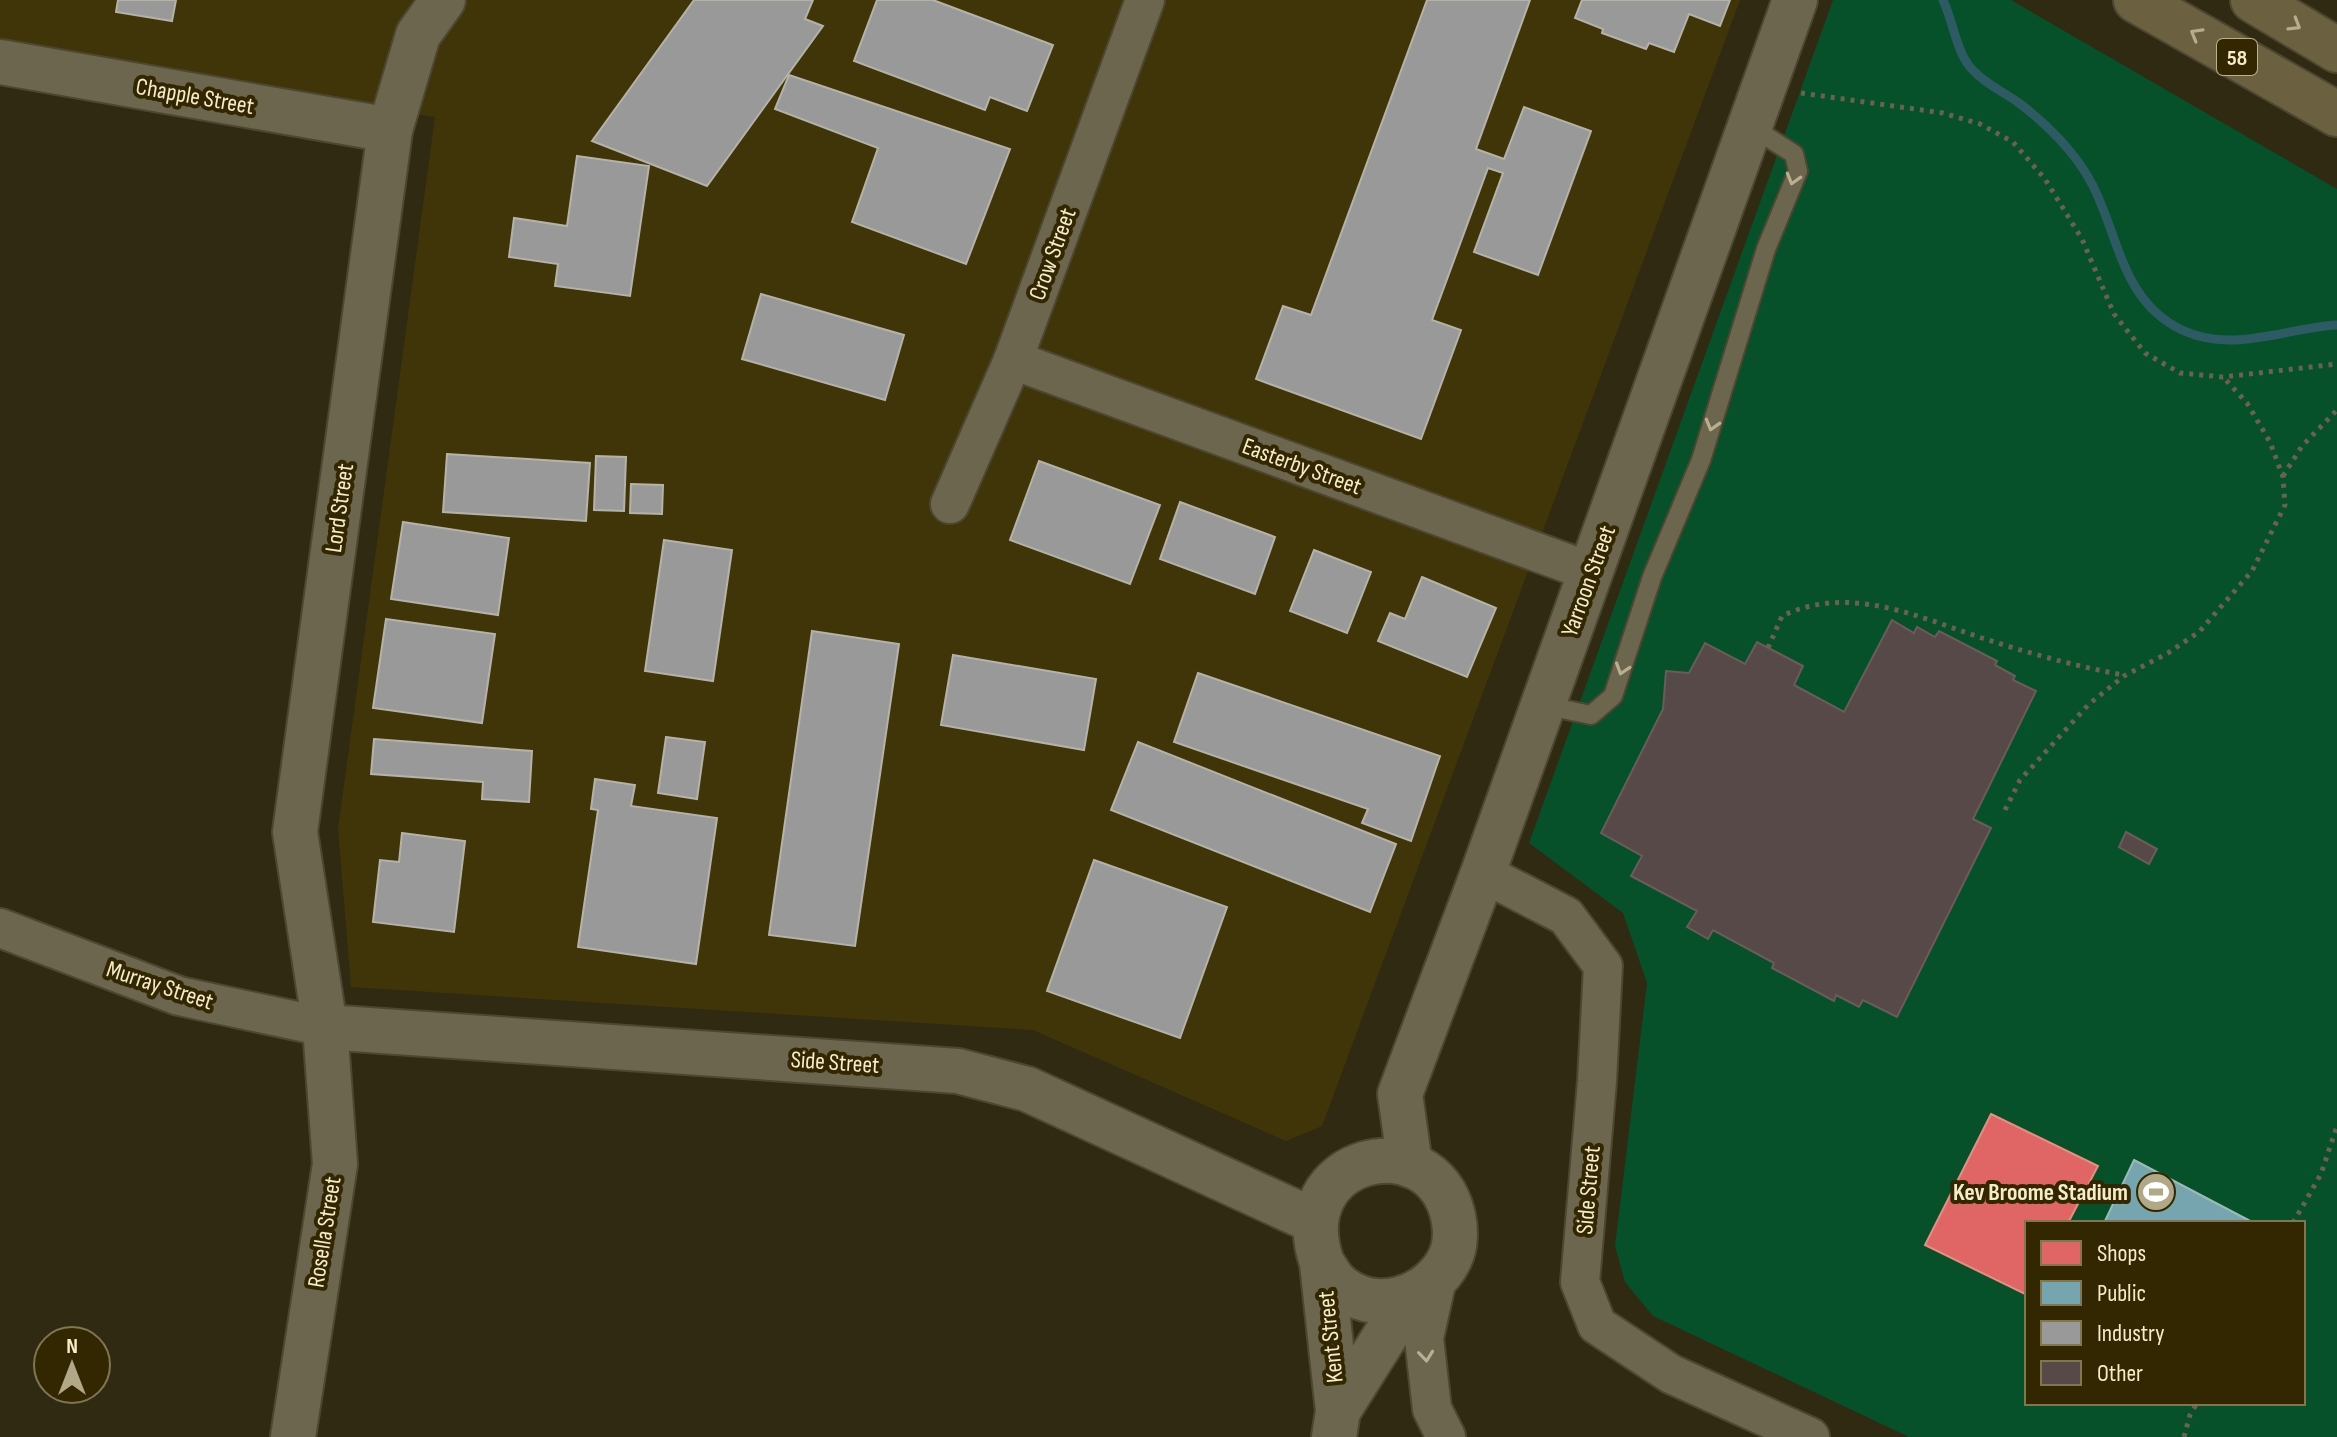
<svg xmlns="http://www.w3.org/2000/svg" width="2337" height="1437" viewBox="0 0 2337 1437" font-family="'Sofia Sans Condensed',sans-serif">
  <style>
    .built { fill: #403508 }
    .green { fill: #06502a; fill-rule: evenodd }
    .shops { fill: #e06666; stroke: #e78e83; stroke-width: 2 }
    .public { fill: #76a5af; stroke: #9cbab6; stroke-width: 2 }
    .industry { fill: #999; stroke: #b5b2a7; stroke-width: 2 }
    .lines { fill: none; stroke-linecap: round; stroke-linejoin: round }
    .stream { stroke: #2d5a63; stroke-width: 9 }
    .building { fill: #564947; stroke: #6a5c5a; stroke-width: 2 }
    .service-casing { stroke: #4d4732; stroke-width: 22 }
    .minor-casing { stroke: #4d4732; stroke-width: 42 }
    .tertiary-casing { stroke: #4d4732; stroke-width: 48 }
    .primary-casing { stroke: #4d4732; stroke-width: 48 }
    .path { stroke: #68624e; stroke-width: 5; stroke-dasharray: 4 6; stroke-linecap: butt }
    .service { stroke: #6d664e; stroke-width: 18 }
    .minor { stroke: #6d664e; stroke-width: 38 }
    .tertiary { stroke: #6d664e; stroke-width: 44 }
    .primary { stroke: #6b6141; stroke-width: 44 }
    .oneway { stroke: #b7ad8b }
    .oneway2 { stroke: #b8b091 }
    .labels { text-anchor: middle; stroke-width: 8; stroke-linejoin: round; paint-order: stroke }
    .shield { fill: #322700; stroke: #bbb18b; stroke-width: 2 }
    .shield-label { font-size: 22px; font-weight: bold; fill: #f6ecc7 }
    .street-label { font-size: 24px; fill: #f6ecc7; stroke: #322700 }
    .poi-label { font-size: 24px; font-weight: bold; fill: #f6ecc7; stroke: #322700; text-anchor: end }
  </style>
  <rect width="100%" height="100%" fill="#302a13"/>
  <path class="built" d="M0,0h1740l-418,1126 -36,15 -253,-111 -682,-43 -13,-158 97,-712 -435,-67z"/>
  <path class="green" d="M1833,0h178l326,189v1248h-428l-256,-121 -28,-34 -10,-36 32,-263 -24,-70 -94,-70zM2027,1223h276v180h-276z"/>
  <path class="shops" d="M1991,1114l107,52 -30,57h-41v72l-102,-50z"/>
  <path class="public" d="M2134,1160l120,63h-150z"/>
  <g class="industry">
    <path d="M118,0h58l-4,21 -56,-9z"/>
    <path d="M694,0h119l-8,19 18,7 -116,160 -115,-45z"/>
    <path d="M877,0h56l120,45 -26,66 -37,-14 -5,13 -131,-49z"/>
    <path d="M1427,0h103l-54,149 28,10 20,-52 67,24 -53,144 -64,-23 29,-79 -15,-5 -56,152 29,10 -40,109 -165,-60 27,-73 28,9z"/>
    <path d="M1582,0h148l-10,26 -31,-12 -15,38 -25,-9 -3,6 -44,-16 1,-4 -28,-11z"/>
    <path d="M789,75l221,74 -44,115 -114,-42 26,-74 -103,-39z"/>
    <path d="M577,156l72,10 -19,130 -75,-10 3,-22 -49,-7 5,-39 53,8z"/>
    <path d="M761,294l143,41 -19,65 -143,-41z"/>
    <path d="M447,454l143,9 -4,58 -143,-9z"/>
    <path d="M596,456l30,1 -2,54 -30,-1z"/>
    <path d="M1039,461l121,44 -30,79 -120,-44z"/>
    <path d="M631,484l32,1 -1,29 -32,-1z"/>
    <path d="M1180,502l95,35 -20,57 -95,-35z"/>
    <path d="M403,522l106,16 -11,77 -107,-16z"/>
    <path d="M664,540l68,10 -19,131 -68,-10z"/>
    <path d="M1314,550l57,22 -24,61 -57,-22z"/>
    <path d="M1422,577l74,31 -29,69 -89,-36 12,-28 15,6z"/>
    <path d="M386,619l109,15 -13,89 -109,-15z"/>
    <path d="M812,631l87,13 -44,302 -86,-11z"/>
    <path d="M953,655l143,24 -12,71 -143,-25z"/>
    <path d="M1198,673l242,83 -29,85 -49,-18 6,-14 -194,-67z"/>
    <path d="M666,737l39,5 -8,57 -39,-6z"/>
    <path d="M374,739l158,12 -3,51 -47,-3 1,-17 -112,-8z"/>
    <path d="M1138,742l258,102 -26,68 -259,-102z"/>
    <path d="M595,779l40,6 -4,21 86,12 -21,146 -118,-17 20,-137 -7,-1z"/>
    <path d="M402,833l63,8 -11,91 -81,-10 7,-62 19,2z"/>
    <path d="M1094,860l133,47 -47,131 -133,-47z"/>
  </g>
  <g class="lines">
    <path class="stream" d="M1943,0c10,21 13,50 27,67 12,15 34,25 49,36 28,21 57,50 73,81 27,52 30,118 90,146 51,24 103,-2 155,-5"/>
  </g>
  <g class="building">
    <path d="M1892,620l22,13 3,-6 18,10 4,-6 58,30 -2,4 20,11 -2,4 23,11 -63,128 18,9 -94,189 -34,-17 -4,7 -23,-12 -2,6 -62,-33 2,-5 -61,-33 -5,9 -21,-12 10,-16 -66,-35 11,-20 -41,-23 62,-124 3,-38 23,2 16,-30 40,21 12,-22 46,24 -9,19 50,27z"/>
    <path d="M2126,832l31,17 -8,15 -30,-17z"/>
  </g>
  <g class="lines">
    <g class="service-casing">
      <path id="service" d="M1543,705l48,10 22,-19 39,-119 49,-117 65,-211 32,-78 -4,-17 -44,-28"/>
    </g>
    <g class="minor-casing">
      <g id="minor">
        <path d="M1013,360l578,212"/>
        <path d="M950,504l63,-144 132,-360"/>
        <path d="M1483,873l83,43 37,50 -6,115 -17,201 17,43 74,49 139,63"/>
        <path d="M0,928l179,68 146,31"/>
        <path d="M1437,1279l-13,59 8,71 14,28"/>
      </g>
    </g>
    <g class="tertiary-casing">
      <g id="tertiary">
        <path d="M0,62l390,68"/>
        <path d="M325,1027l633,44 69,18 287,132"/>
        <path d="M1410,1165l-10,-71 83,-221 312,-873"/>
        <path d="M1322,1263c4,6 9,15 14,20 36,34 94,17 114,-25 6,-12 6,-29 3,-42 -21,-94 -169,-61 -131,47l16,148 -4,26"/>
        <path d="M1338,1411l71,-113"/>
        <path d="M293,1437l42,-273 -10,-137 -30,-195 95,-702 28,-95 25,-35"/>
      </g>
    </g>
    <g class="primary-casing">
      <g id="primary">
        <path d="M2136,0l201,114"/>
        <path d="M2253,0l84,50"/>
      </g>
    </g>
    <g class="path">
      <path d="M1801,93l142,20 37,11 33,18 32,37 37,60 32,75 31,39 35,20 43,4 114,-13"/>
      <path d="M2283,476l19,-30 35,-36"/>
      <path d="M1768,648l14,-32c67,-32 134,0 200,22 46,15 93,28 141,37"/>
      <path d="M2005,810l15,-30 69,-76 35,-28 44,-23 31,-21 53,-61 33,-66 -2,-28 -13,-35 -23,-39 -23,-25"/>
      <path d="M2293,1223l28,-49 16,-48"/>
      <path d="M2184,1437l6,-22 7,-12"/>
    </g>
    <use href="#service" class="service"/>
    <use href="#minor" class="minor"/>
    <use href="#tertiary" class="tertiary"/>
    <use href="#primary" class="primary"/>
  </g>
  <defs><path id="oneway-chevron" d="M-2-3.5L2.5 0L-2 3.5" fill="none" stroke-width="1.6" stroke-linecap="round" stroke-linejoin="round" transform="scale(2)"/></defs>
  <g class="oneway">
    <use href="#oneway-chevron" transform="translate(2295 25) rotate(31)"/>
    <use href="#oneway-chevron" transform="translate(2196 34) rotate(-150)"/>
  </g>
  <g class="oneway2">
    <use href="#oneway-chevron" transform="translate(1793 179) rotate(106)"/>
    <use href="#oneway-chevron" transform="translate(1712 425) rotate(106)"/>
    <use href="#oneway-chevron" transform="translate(1622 669) rotate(108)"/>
    <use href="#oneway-chevron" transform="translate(1426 1356) rotate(84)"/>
  </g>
  <defs>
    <g id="stadium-disc" transform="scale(2)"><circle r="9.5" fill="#b1a888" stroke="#322700"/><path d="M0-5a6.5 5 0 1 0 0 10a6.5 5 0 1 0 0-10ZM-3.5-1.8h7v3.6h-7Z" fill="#fff"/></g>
  </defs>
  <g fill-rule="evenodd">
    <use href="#stadium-disc" x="2156" y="1192"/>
  </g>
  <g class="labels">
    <rect class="shield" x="2217" y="39" width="40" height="36" rx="6"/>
    <g class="shield-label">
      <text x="2237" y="65">58</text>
    </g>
    <g class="street-label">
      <text transform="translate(195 96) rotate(10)" y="8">Chapple Street</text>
      <text transform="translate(1052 254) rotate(-70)" y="8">Crow Street</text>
      <text transform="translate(1302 466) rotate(20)" y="8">Easterby Street</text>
      <text transform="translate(339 508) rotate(-82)" y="8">Lord Street</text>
      <text transform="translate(1588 581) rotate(-70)" y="8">Yarroon Street</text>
      <text transform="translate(160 985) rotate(18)" y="8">Murray Street</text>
      <text transform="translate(835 1062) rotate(4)" y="8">Side Street</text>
      <text transform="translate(1588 1190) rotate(-85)" y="8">Side Street</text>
      <text transform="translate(324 1232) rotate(-81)" y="8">Rosella Street</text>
      <text transform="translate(1330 1337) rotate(-96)" y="8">Kent Street</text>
    </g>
    <g class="poi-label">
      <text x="2128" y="1200">Kev Broome Stadium</text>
    </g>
  </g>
  <rect x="2025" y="1221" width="280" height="184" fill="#322700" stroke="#807650" stroke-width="2"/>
  <rect x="2041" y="1241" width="40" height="24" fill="#e06666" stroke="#807650" stroke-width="2"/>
  <text x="2097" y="1261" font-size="24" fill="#f6ecc7">Shops</text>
  <rect x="2041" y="1281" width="40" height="24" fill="#76a5af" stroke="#807650" stroke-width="2"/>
  <text x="2097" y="1301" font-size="24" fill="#f6ecc7">Public</text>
  <rect x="2041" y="1321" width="40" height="24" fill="#999999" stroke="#807650" stroke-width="2"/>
  <text x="2097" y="1341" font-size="24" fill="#f6ecc7">Industry</text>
  <rect x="2041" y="1361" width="40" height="24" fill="#564947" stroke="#807650" stroke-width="2"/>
  <text x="2097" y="1381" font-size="24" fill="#f6ecc7">Other</text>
  <g transform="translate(72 1365)"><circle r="38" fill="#322700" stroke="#807650" stroke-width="2"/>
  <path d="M0-6L14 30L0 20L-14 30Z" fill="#b1a888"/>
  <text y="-12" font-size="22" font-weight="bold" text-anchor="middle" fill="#f6ecc7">N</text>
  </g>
</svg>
